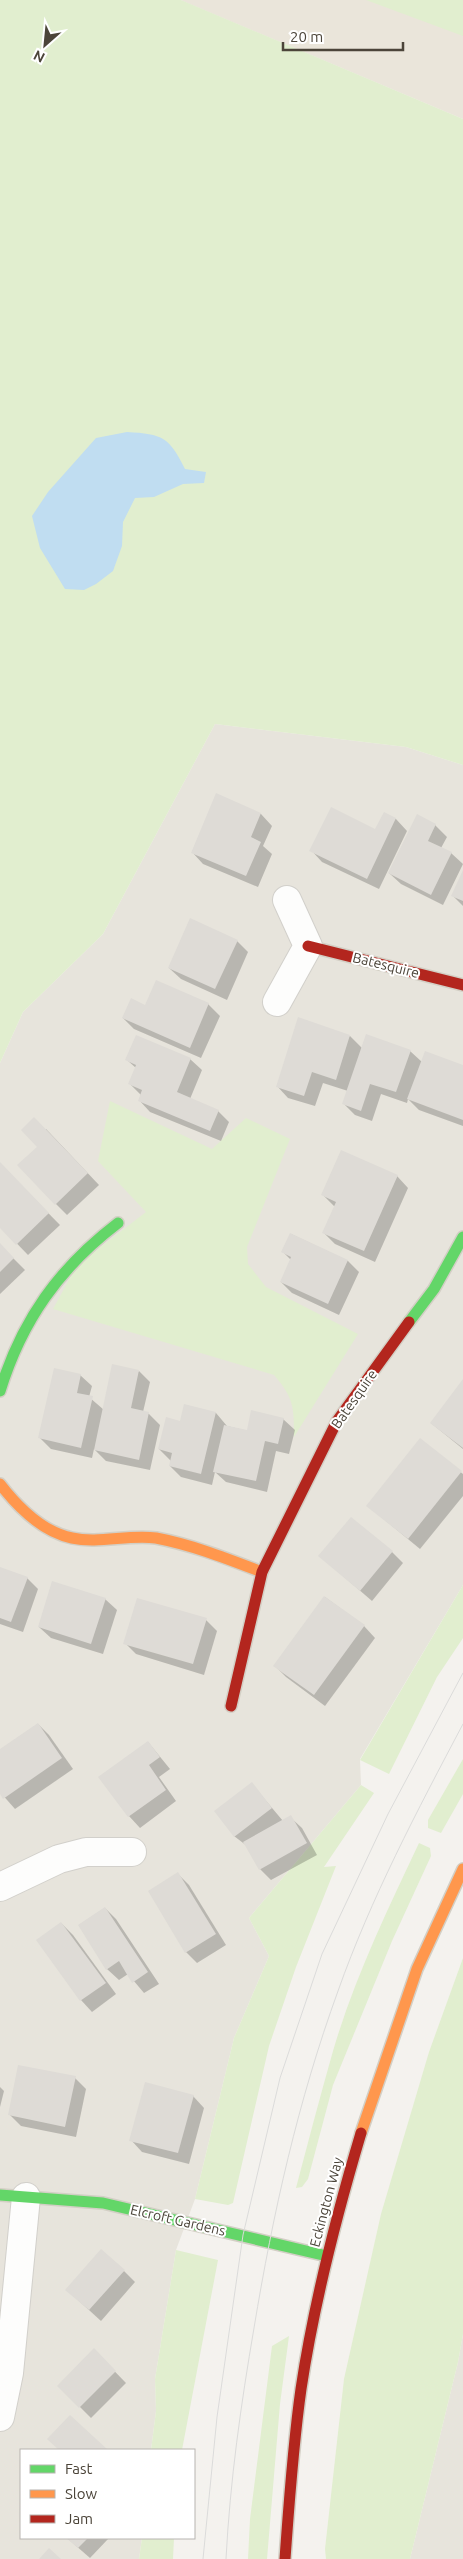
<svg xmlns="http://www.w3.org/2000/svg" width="463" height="2559" viewBox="0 0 463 2559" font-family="Ubuntu,sans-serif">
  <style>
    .residential { fill: #e7e4dc }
    .education { fill: #eae5da }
    .green { fill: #e1eecf }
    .water { fill: #c0ddf1 }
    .shadow { fill: #0003 }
    .building { fill: #dedbd6 }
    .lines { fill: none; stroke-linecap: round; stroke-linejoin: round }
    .street-casing { stroke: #d2d0cb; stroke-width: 30 }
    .fast-casing { stroke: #d3cfc5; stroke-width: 14 }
    .slow-casing { stroke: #d3cfc5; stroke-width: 14 }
    .jam-casing { stroke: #d3cfc5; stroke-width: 14 }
    .street { stroke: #fdfdfc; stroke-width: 28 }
    .fast { stroke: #63d668; stroke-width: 11 }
    .slow { stroke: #ff974d; stroke-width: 11 }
    .jam { stroke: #b3261e; stroke-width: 11 }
    .tram { stroke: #dbdbda; stroke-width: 1 }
    .labels { text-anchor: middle; stroke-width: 4; stroke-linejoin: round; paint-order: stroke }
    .street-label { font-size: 14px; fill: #4b4439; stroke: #fff }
  </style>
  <rect width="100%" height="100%" fill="#f4f2ee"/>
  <g class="residential">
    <path d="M215,724l191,23 57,18v820l-103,174 1,26 -112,133 20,38 -35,82 -39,161 -19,51 -21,129 1,32 -5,39h-130v88h121l-3,21h-139v-1496l23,-51 80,-78z"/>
    <path d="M463,2334v225h-53l48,-197z"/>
  </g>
  <path class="education" d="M181,0h282v119l-278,-117z"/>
  <g class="green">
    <path d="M0,0h181l282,119v646l-57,-18 -191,-23 -112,210 -80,78 -23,51z"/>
    <path d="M366,0h97v36z"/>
    <path d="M110,1101l102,48 34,-31 44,21 -43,108 1,17 18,23 92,47 -64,103c0,-29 0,-39 -20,-62l-221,-66 24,-44 69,-53 -48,-51z"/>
    <path d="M463,1585v53l-26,39 -48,97 -29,-14z"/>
    <path d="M463,1759v35l-22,39 -13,-5v-8z"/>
    <path d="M361,1785l13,8 -50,74 12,-1 -40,101 -27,79 -36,157 -5,2 -33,-6 39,-161 35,-82 -20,-38z"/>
    <path d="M419,1843l11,5 1,8 -39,85 -59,144 -25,94 -6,8 -6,1c12,-46 24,-91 37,-137 21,-72 54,-140 86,-208z"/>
    <path d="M463,1958v376l-5,28 -48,197h-84l-1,-10 19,-170 37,-165 48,-162z"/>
    <path d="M176,2250l42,10 -36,190h-31l5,-39 -1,-32z"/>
    <path d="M289,2336l-9,68 -13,155h-19l2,-40 22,-173z"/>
    <path d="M142,2538h32l-1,21h-34z"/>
  </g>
  <path class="water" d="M127,432c36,2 42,5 58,37l21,3 -2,11 -21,1 -29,13 -19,1 -12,24 -1,24 -9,25 -17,13 -12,6 -19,-1 -25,-41 -8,-32 16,-24 48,-54z"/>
  <g class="shadow">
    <path d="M217,795l44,19 11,12 -9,20 9,8 -14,33 -55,-23 -11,-12z"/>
    <path d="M384,814l12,5 11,12 -28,58 -57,-27 -11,-12 65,-20z"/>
    <path d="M417,816l18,9 12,12 -6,11 10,5 12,11 -20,41 -42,-21 -12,-11z"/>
    <path d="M463,873v33l-10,-10z"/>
    <path d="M237,941l11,11 -21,48 -46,-21 -12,-11z"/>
    <path d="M156,982l52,22 12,12 -19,42 -67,-29 -11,-11 23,-12z"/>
    <path d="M350,1036l13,13 47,2 12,11 41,4v60l-44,-16 -11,-11 -1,4 -26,-9 -9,27 -17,-6 -11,-11 4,-13 -25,-8 -8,23 -27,-8 -11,-12z"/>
    <path d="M190,1059l12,11 -12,29 28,12 11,11 -8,19 -71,-29 -11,-12 2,-5 -11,-11 6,-16 -9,-8z"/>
    <path d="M46,1129l53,56 -32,30 -11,-11 -18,-57z"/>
    <path d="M0,1164l60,61 -32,30 -28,-29z"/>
    <path d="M397,1176l11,12 -33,74 -40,-18 -11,-11 11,-26 -13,-13z"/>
    <path d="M291,1234l57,27 11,11 -20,43 -47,-22 -11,-11 10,-22 -8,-8z"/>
    <path d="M0,1245l25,25 -25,24z"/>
    <path d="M139,1371l11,11 -7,30 6,2 11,11 -10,45 -44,-9 -12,-12 -2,9 -41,-9 -11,-11 40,-63 12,11 -3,11 15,13z"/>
    <path d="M463,1381v68l-32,-26z"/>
    <path d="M185,1405l31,8 11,13 21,5 35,-12 12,11 -6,24 -13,-3 -9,41 -41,-10 -11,-10 -3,13 -31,-8 -11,-11 1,-5 -12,-12 22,-27z"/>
    <path d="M421,1440l42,34v22l-43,53 -52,-43z"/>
    <path d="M392,1552l11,11 -31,38 -52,-45z"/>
    <path d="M0,1568l27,10 11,11 -15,43 -23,-8z"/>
    <path d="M325,1597l39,29 11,12 -50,68 -39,-29 -11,-11z"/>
    <path d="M105,1599l12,11 -14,44 -52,-16 -12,-11z"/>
    <path d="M206,1620l11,11 -13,44 -68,-21 -11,-11z"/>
    <path d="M38,1724l11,11 24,34 -58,40 -15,-17v-42z"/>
    <path d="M148,1742l22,27 -11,8 17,24 -36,27 -11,-12 -29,-39z"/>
    <path d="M252,1784l31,37 7,-4 12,11 15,27 -46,25 -11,-11 -13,-23 -13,-10z"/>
    <path d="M178,1874l11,11 37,60 -29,18 -11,-11z"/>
    <path d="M105,1908l11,11 43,65 -15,9 -16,-19 -9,6 -12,-11z"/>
    <path d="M61,1923l12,12 43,59 -24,18 -11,-12z"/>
    <path d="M75,2078l11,11 -10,48 -55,-11 -12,-12z"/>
    <path d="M0,2087l4,4 -4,16z"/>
    <path d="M193,2096l11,12 -15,56 -47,-12 -11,-12z"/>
    <path d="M124,2271l11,11 -34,39 -34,-31z"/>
    <path d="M94,2350l32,33 -35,35 -32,-32z"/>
    <path d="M67,2538h42l-19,20z"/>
  </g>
  <g class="building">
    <path d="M216,793l45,20 -10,24 10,5 -15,34 -55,-23z"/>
    <path d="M331,807l44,22 9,-17 12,6 -29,61 -58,-28z"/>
    <path d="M417,814l19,10 -8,17 24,11 -21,43 -43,-22z"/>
    <path d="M463,870v31l-12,-5z"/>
    <path d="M190,918l48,22 -23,49 -47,-21z"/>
    <path d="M156,980l53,23 -19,45 -68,-30 9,-20 14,7z"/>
    <path d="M298,1017l52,18 -14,45 -24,-8 -8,24 -28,-9z"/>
    <path d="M366,1034l45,16 -15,42 -26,-8 -9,27 -19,-7z"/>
    <path d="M136,1035l55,23 -14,34 42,18 -9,21 -72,-30 4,-11 -14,-6 8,-19 -11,-5z"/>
    <path d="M425,1051l38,14v55l-56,-21z"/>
    <path d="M34,1117l54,56 -33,32 -38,-40 20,-18 -16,-17z"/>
    <path d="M341,1150l57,25 -34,76 -42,-18 14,-31 -15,-7z"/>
    <path d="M0,1162l49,51 -33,32 -16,-17z"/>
    <path d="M290,1233l58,27 -20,44 -48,-22 11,-25 -10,-5z"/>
    <path d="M0,1243l14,15 -14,14z"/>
    <path d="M112,1364l27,6 -8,38 18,4 -10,48 -45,-10z"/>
    <path d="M54,1368l27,6 -4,19 16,3 -12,52 -43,-10z"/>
    <path d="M463,1379v69l-33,-25z"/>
    <path d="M184,1404l32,8 -15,62 -32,-8 3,-13 -14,-4 8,-32 14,4z"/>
    <path d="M251,1410l33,8 -6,26 -13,-3 -9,40 -43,-9 11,-47 23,5z"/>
    <path d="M420,1438l42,33 -54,68 -42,-33z"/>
    <path d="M351,1517l42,34 -33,40 -42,-35z"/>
    <path d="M0,1567l28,10 -17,45 -11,-4z"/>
    <path d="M52,1581l54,17 -15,46 -53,-17z"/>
    <path d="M324,1596l41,29 -51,70 -41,-29z"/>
    <path d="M137,1598l70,20 -14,46 -70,-20z"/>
    <path d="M38,1723l24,35 -59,41 -3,-5v-45z"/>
    <path d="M148,1741l12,16 -11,8 17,25 -38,27 -30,-40z"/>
    <path d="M252,1782l20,26 -38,29 -20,-26z"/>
    <path d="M291,1815l16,28 -48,27 -16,-28z"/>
    <path d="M178,1872l38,62 -31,19 -37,-62z"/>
    <path d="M105,1907l43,65 -16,11 -13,-22 -13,9 -28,-45z"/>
    <path d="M61,1922l45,61 -26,18 -44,-61z"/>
    <path d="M18,2065l58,11 -11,51 -57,-12z"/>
    <path d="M145,2082l49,13 -16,58 -49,-12z"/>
    <path d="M101,2249l24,21 -36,40 -24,-20z"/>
    <path d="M94,2348l22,23 -37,37 -22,-22z"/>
    <path d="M70,2415l38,35h-49l-12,-11z"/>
    <path d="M66,2538h22l-10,10z"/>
    <path d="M49,2548l12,11h-22z"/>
  </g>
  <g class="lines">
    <g class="street-casing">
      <g id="street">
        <path d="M277,1002l31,-56 -21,-46"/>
        <path d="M0,1887l59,-28 27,-7h46"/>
        <path d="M0,2417l9,-44 17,-176"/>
      </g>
    </g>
    <g class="fast-casing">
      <g id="fast">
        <path d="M409,1322l25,-33 29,-52"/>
        <path d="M0,1391c22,-71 59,-123 118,-168"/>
        <path d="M0,2195l103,8 224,53"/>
      </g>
    </g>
    <g class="slow-casing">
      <g id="slow">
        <path d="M0,1484c17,22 43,48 72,54 27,6 57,-4 84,0 37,7 72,21 106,34"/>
        <path d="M361,2133l56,-164 46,-100"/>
      </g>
    </g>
    <g class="jam-casing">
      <g id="jam">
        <path d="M308,946l155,39"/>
        <path d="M231,1706l31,-134 75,-151 72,-99"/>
        <path d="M285,2559c4,-57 8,-114 16,-170 13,-87 35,-172 60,-256"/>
      </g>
    </g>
    <use href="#street" class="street"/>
    <use href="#fast" class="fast"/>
    <use href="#slow" class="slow"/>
    <use href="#jam" class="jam"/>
    <g class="tram">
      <path d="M203,2559l14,-142 26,-182 37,-157 42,-124 66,-140 75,-141"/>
      <path d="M226,2559c4,-78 15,-155 28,-231 19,-115 44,-227 84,-337 33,-93 79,-180 125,-267"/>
    </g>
  </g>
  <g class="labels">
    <g class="street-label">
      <text transform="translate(386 965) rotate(14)" y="5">Batesquire</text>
      <text transform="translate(354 1399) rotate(-55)" y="5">Batesquire</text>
      <text transform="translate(326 2202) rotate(-75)" y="5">Eckington Way</text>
      <text transform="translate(178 2220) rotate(13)" y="5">Elcroft Gardens</text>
    </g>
  </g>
  <rect x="20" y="2449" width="175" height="90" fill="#ffffff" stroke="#b7b4b0"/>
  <rect x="30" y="2465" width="25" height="8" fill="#63d668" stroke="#b7b4b0"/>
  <text x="65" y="2474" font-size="15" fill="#4b4439">Fast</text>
  <rect x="30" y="2490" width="25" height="8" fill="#ff974d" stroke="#b7b4b0"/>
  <text x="65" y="2499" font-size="15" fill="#4b4439">Slow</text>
  <rect x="30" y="2515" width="25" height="8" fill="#b3261e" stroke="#b7b4b0"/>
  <text x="65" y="2524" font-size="15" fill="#4b4439">Jam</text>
  <g transform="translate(45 45) rotate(207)" stroke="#ffffff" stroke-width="4" paint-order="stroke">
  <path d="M0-4L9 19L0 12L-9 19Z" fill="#4b4439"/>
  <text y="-8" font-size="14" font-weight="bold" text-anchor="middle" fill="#4b4439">N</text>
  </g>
  <path d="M283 42v8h120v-8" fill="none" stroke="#4b4439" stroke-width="2.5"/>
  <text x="290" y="42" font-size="15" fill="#4b4439" stroke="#ffffff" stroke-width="4" paint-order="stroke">20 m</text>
</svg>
